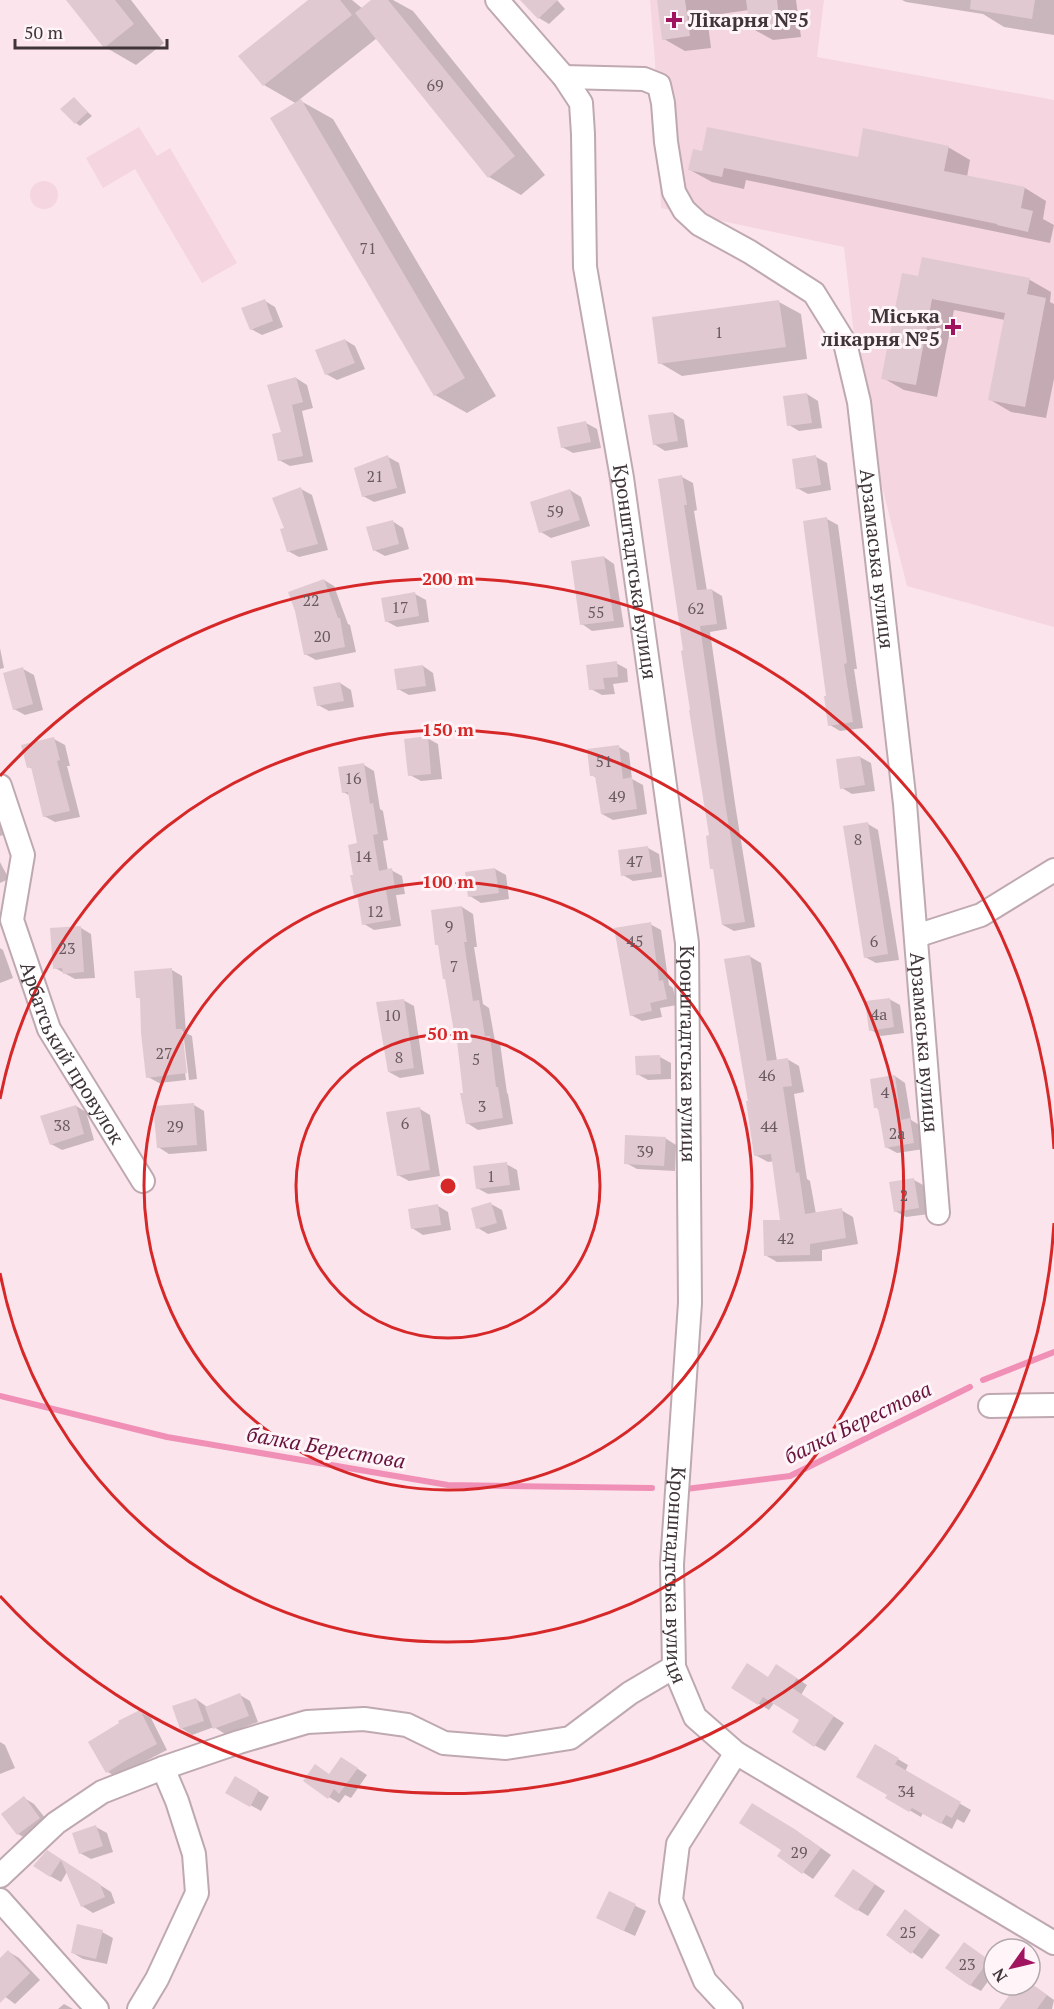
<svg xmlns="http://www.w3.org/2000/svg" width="1054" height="2009" viewBox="0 0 1054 2009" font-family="'PT Serif',serif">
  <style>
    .built { fill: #f4d5e0 }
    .shadow { fill: #0003 }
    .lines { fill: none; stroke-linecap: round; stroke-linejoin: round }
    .stream { stroke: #f190b6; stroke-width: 6 }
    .building { fill: #e1c9d1 }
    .minor-casing { stroke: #bfa9b0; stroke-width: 26 }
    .minor { stroke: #fff; stroke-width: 22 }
    .ring { fill: none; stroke: #d62828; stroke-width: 3 }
    .poi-dot { fill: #a0145f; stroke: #fff5f8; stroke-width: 2 }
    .labels { text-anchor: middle; stroke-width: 6; stroke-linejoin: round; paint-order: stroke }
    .number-label { font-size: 16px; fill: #685a5f }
    .poi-label { font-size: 20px; font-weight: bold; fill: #3f3539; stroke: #fff5f8; text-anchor: start }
    .street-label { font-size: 20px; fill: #3f3539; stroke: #fff5f8 }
    .water-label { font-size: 21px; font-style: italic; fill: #68123d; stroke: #fff5f8 }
    .centre { fill: #d62828; stroke: #fff5f8; stroke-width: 3 }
    .ring-label { font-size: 18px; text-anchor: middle; font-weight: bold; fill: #d62828; stroke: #fff5f8; stroke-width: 6; stroke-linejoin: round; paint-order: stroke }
  </style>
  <rect width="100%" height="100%" fill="#fce4ec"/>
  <g class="built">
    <path d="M650,0h174l-7,57 237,43v527l-147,-41 -45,-180 -18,-159 -183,-39 -6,-146z"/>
    <path d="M139,127l18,29 13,-8 67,115 -35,20 -67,-114 -32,19 -17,-30z"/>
    <circle cx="44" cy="195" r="14"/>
  </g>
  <g class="shadow">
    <path d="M68,0h63l33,43 -28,22 -31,-18z"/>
    <path d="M310,0h42l11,9 10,-9h20l20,11 132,164 -24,20 -32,-18 -112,-139 -78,62 34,19 163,277 -29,17 -32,-18 -138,-291 -33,-19z"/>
    <path d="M522,0h35l8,9 -16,15 -10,-6z"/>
    <path d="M658,0h138l5,37 -28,3 -22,-12 -2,-18 -42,6 4,32 -26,3 -21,-12z"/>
    <path d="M902,0h152v35l-50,-8 -21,-13 -77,-12z"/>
    <path d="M74,99l18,17 -12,10 -4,-3z"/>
    <path d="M948,147l22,13 -3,17 58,11 21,13 -3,18 11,6 -4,18 -304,-63 -2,9 -32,-7 -22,-12 13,-17 156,6z"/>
    <path d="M919,278l111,2 21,12 -1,10 4,2v75l-8,39 -35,-6 -22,-13 16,-79 -51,-10 -17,87 -33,-7 -21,-12z"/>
    <path d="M265,301l10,6 8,20 -21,8 -11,-6z"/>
    <path d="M779,302l22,12 6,45 -125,17 -22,-13z"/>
    <path d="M345,340l10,6 10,23 -28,11 -11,-6z"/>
    <path d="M296,378l11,7 6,23 -11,3 11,51 -23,4 -11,-6 4,-27z"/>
    <path d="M807,394l11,7 4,27 -23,3 -10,-6z"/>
    <path d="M673,413l11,7 4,27 -23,4 -11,-7z"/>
    <path d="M586,423l11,6 4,19 -28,5 -11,-6z"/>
    <path d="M388,457l11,6 7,30 -32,9 -11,-6z"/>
    <path d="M816,457l11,6 4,27 -23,4 -11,-6z"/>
    <path d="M682,477l11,6 4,27 -3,1 13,80 5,-1 10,6 5,33 -17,3 26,178 19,117 -21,4 -11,-6 -38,-274z"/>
    <path d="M301,489l11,6 16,55 -29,7 -11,-6 -2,-22z"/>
    <path d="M570,490l11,7 9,29 -39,12 -10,-6z"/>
    <path d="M827,519l11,6 19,144h-3l9,59 -23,3 -10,-6z"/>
    <path d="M392,521l11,7 6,21 -24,7 -11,-6z"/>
    <path d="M604,557l10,7 10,63 -32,4 -10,-7z"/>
    <path d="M324,580l10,6 14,38 2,1 6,27 -40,8 -11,-6z"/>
    <path d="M415,594l11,6 3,22 -32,5 -11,-6z"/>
    <path d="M0,648l4,20 -4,1z"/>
    <path d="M616,663l11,6 1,13 -15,2 2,10 -13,1 -11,-6z"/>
    <path d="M423,666l10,7 3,18 -27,4 -11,-6z"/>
    <path d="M23,669l11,6 9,35 -18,5 -11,-6z"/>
    <path d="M340,683l11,7 3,17 -25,4 -11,-6z"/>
    <path d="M427,738l11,6 4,35 -21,2 -11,-6z"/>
    <path d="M54,739l11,6 5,21h-3l13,51 -25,5 -11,-6 -11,-47 -4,-2z"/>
    <path d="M619,747l10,6 3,26 11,6 4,29 -34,6 -11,-6 -5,-36 -6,-3z"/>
    <path d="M860,757l11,6 4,28 -23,3 -10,-6z"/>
    <path d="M364,765l10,6 6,38 3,2 5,29 -5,1 5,30 3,-1 11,6 3,18 -9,1 5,31 -27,4 -10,-6 -5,-27 -4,-3 3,-49 -7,-49 -8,-4z"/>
    <path d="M0,808l9,25 -9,3z"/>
    <path d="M868,824l10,6 21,130 -23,3 -11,-6z"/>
    <path d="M648,848l11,6 3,23 -29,4 -10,-6z"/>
    <path d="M0,862l9,17 -9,4z"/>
    <path d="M495,869l11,6 3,24 -28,4 -11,-7z"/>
    <path d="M462,907l11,7 4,33h-3l9,57 6,4 6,33 5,2 7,50 1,1 5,30 -35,6 -11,-7 -10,-91 -17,-86 -3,-2z"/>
    <path d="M650,924l11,6 8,55 4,3 4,17 -17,3 2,9 -20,4 -11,-6z"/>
    <path d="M81,928l10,6 4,44 -20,1 -20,-11z"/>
    <path d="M0,948l3,2 10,28 -13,5z"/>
    <path d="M749,956l12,7 16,98 10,-2 12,7 5,26 -10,2 13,85 3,2 6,33 25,-4 12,7 5,27 -36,6v11l-45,1 -12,-7 17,-34 -8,-60 -6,1 -13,-7 -5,-53z"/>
    <path d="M172,970l10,6 4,57 6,3 5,43 -8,1 -6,-49h-3l6,49 -27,3 -11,-6 -7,-78 -4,-2z"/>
    <path d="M889,999l11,6 4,28 -23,3 -10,-6z"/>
    <path d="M403,1000l11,6 10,68 -24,4 -11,-6z"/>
    <path d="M660,1057l11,6v16l-23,1 -11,-6z"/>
    <path d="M895,1076l10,7 6,37 10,6 3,23 -27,4 -11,-6 -7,-37 -3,-3z"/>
    <path d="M194,1105l10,6 3,40 -38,3 -11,-7z"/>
    <path d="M76,1106l10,6 8,28 -32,10 -11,-6z"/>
    <path d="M420,1109l10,6 10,61 -31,5 -11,-6z"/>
    <path d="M665,1138l11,7 -1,26 -38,-2 -11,-6z"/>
    <path d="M506,1164l11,6 3,20 -32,4 -11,-6z"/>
    <path d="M914,1180l11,6 4,28 -23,3 -11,-6z"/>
    <path d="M491,1204l11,6 5,19 -19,5 -10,-6z"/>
    <path d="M438,1206l10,6 3,18 -28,5 -11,-7z"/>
    <path d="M787,1672l20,13 -6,10 43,28 -19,28 -11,-6 -13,-25 -27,-17 -5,7 -36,-22z"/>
    <path d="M240,1695l10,6 8,21 -33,12 -11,-7 -22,8 -11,-7 15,-29 11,8z"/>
    <path d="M140,1712l11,6 16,32 -31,16 -18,12 -10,-6z"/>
    <path d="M0,1742l5,3 10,23 -15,6z"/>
    <path d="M876,1746l32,19 -3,7 66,38 -7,13 -7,-4 -5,10 -29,-16 -2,4 -34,-20 2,-3z"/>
    <path d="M352,1765l15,10 -16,23 -6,-3 -6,8 -10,-6 1,-22z"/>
    <path d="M235,1778l34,19 -8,14 -34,-19z"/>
    <path d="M24,1798l10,6 16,20 -21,16 -11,-6z"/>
    <path d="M96,1827l11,6 6,19 -22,7 -11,-6z"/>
    <path d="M807,1838l24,17 -18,24 -34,-23 4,-6z"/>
    <path d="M58,1858l53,34 4,11 -22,10 -11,-7 -15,-34 -6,10 -11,-6z"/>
    <path d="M864,1877l21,14 -17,25 -10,-6z"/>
    <path d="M609,1893l37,18 -11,25 -26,-12z"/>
    <path d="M906,1911l34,24 -18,24 -10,-7z"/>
    <path d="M102,1932l11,6 -6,26 -24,-5 -10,-6z"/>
    <path d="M964,1944l30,20v9l-13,18 -11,-6z"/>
    <path d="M9,1952l10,6 21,22 -25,24 -15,-11v-33z"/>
    <path d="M1030,1983l24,17 -2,9h-38l5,-24h11z"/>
    <path d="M64,2004l9,5h-15z"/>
  </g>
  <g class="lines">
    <g class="stream">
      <path d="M983,1380l71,-28"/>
      <path d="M0,1396l167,41 281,48 204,3"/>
      <path d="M686,1489l104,-13 180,-89"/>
    </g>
  </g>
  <g class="building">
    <path d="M66,0h49l19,24 -30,24z"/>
    <path d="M308,0h32l12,15 -89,71 -25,-30z"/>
    <path d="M371,0h17l127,156 -27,22 -133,-165z"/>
    <path d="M520,0h38l-20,19z"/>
    <path d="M657,0h28l5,36 -28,4z"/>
    <path d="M746,0h31l3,25 -30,4z"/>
    <path d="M971,0h64l-3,19 -62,-10z"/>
    <path d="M74,97l14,15 -13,12 -15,-15z"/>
    <path d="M301,99l164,279 -31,18 -164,-278z"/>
    <path d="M707,127l151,30 5,-29 86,18 -5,25 81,16 -4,21 12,3 -5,21 -31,-7v-1l-273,-56 -2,9 -34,-7 5,-21 9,2z"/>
    <path d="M922,257l108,21 -3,16 19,4 -21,109 -37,-7 17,-87 -73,-14 -16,86 -35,-6 21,-106 16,3z"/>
    <path d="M265,299l8,22 -23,9 -9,-22z"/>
    <path d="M779,300l7,47 -128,17 -6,-47z"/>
    <path d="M345,339l10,24 -30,12 -10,-25z"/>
    <path d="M296,377l7,25 -11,3 11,51 -25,5 -6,-27 9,-2 -14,-47z"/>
    <path d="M807,393l5,30 -25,3 -4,-30z"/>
    <path d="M673,412l5,29 -25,4 -5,-30z"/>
    <path d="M586,421l5,21 -30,6 -4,-21z"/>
    <path d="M388,455l9,33 -35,9 -8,-29z"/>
    <path d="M816,455l5,30 -25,4 -4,-30z"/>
    <path d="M682,475l5,30h-3l13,85 15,-1 5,35 -17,2 25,177 20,119 -23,3 -9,-56h-3l-4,-33 3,-1 -20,-125h1l-9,-59 2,-1 -25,-171z"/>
    <path d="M301,487l17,57 -31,8 -7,-23 4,-1 -12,-30z"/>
    <path d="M570,489l10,31 -41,13 -9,-31z"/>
    <path d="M827,517l20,146 -3,1 9,58 -25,4 -4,-30h2l-23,-175z"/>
    <path d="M393,520l6,24 -26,7 -7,-24z"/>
    <path d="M604,556l10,65 -34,4 -9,-64z"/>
    <path d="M324,579l14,39h2l5,29 -41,8 -9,-44 -7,-19z"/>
    <path d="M415,592l4,24 -34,6 -4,-24z"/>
    <path d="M617,661l1,16 -15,1 2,11 -16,1 -3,-25z"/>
    <path d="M423,665l3,21 -29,4 -3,-21z"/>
    <path d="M23,667l10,37 -20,6 -10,-37z"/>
    <path d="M340,682l4,19 -27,5 -4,-19z"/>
    <path d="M428,736l3,38 -23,2 -4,-37z"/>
    <path d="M54,737l6,23 -3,1 13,50 -27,6 -12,-50 -4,1 -6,-23z"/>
    <path d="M619,745l4,34 9,-2 5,32 -36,5 -6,-38h-5l-3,-27z"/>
    <path d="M860,756l5,29 -25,4 -4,-30z"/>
    <path d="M364,763l6,41 3,-1 5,31 -5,1 6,36 13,-3 3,20 -9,2 5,30 -29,5 -5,-31 -3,1 -4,-20h3l-5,-30 9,-2 -9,-51 -6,1 -4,-26z"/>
    <path d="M868,822l20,132 -24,4 -21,-132z"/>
    <path d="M648,846l4,26 -31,4 -3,-26z"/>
    <path d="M495,868l4,25 -31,4 -3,-25z"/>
    <path d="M462,906l5,36h-3l9,59 6,-1 6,36h5l6,51h2l5,31 -37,6 -6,-31h3l-7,-61h-2l-9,-53h-2l-5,-34h-3l-4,-35z"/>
    <path d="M651,922l8,59 4,-1 4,19 -17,4 2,8 -22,5 -16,-88z"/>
    <path d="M81,926l3,46 -21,2 -1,-6 -9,1 -3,-41z"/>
    <path d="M750,955l17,106 21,-3 4,28 -9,1 13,86 3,-1 6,42 37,-6 4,30 -36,6v11l-46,1 -1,-36h17l-9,-66 -17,2 -8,-55h2l-24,-142z"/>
    <path d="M172,968l4,61h6l5,44 -41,5 -5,-45 -1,-35h-4l-2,-27z"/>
    <path d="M890,998l4,29 -25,4 -4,-30z"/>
    <path d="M404,999l10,69 -26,4 -12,-70z"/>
    <path d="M660,1055l1,19 -25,1 -1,-19z"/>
    <path d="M895,1075l6,45 9,-2 4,25 -29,5 -7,-40h-4l-4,-29z"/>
    <path d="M194,1103l3,42 -40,3 -4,-42z"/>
    <path d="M76,1105l8,29 -34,11 -10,-29z"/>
    <path d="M420,1107l10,63 -33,6 -11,-64z"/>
    <path d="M625,1135l41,2 -2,29 -40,-2z"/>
    <path d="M507,1162l3,23 -34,4 -3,-23z"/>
    <path d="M914,1178l5,30 -25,4 -5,-30z"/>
    <path d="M491,1202l6,21 -21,6 -5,-21z"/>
    <path d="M438,1204l3,21 -30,4 -3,-20z"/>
    <path d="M747,1663l21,14 8,-13 21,14 -6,9 43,29 -20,31 -22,-15 7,-12 -36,-23 -5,8 -27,-17z"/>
    <path d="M240,1693l9,23 -36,13 -8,-22z"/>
    <path d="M196,1698l8,23 -24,8 -8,-23z"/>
    <path d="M140,1710l17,34 -32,17 -19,12 -18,-31 31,-19 -1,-2z"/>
    <path d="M875,1744l24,14 -4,6 66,38 -9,16 -6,-3 -5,9 -29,-16 -3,4 -24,-14 2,-3 -31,-18z"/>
    <path d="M341,1757l17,11 -19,26 -5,-5 -6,10 -25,-18 12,-17 14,10z"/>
    <path d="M235,1776l24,14 -9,17 -25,-14z"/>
    <path d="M24,1796l16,22 -23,17 -16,-21z"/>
    <path d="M752,1803l44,27 25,18 -19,26 -25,-18 4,-6 -42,-27z"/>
    <path d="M96,1825l7,21 -24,8 -7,-21z"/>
    <path d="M47,1850l53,34 5,13 -24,10 -20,-47 -11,17 -17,-11z"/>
    <path d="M853,1869l22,15 -18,27 -23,-15z"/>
    <path d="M609,1891l27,13 -12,27 -28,-13z"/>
    <path d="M905,1909l25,19 -19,26 -25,-19z"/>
    <path d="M77,1924l26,6 -7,29 -25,-6z"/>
    <path d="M964,1942l25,18 -19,26 -25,-18z"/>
    <path d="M8,1950l22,23 -30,30v-45z"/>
    <path d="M1017,1985h16l14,10 -10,14h-38z"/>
  </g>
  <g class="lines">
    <g class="minor-casing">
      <g id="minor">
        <path id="s1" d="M497,0l67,77 17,26 2,31 2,133 37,211 65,465 3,360 -18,261 2,103 21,50 41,36 318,190"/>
        <path id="s2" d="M564,77l80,2 15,6 4,18 3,39 8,50 10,18 15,14 51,28 64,41 31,50 14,59 46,402 33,409"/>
        <path id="s3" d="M0,786l23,69 -11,65 37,109 94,152"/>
        <path d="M916,936l65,-21 73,-45"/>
        <path d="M990,1406l64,-1"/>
        <path d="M0,1876l56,-53 46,-31 61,-24 76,-26 68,-20 57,-3 43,6 37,18 62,5 64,-10 60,-45 44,-26"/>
        <path d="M0,1900l97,109"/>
        <path d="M139,2009l18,-30 40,-86 -3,-39 -17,-53 -14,-33"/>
        <path d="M731,2009l-26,-28 -34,-81 7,-56 58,-91"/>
      </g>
    </g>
    <use href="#minor" class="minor"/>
  </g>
  <g class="ring">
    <circle cx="448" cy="1186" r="152"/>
    <circle cx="448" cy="1186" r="304"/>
    <path d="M0 1099A456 456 0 1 1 0 1273"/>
    <path d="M1054 1223A607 607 0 0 1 0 1596M0 776A607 607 0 0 1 1054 1149"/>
  </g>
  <g class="poi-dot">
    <path d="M671 11h6v6h6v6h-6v6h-6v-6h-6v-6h6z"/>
    <path d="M950 318h6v6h6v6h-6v6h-6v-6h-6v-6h6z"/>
  </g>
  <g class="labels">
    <g class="number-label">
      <text x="435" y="91">69</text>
      <text x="368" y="254">71</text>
      <text x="719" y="338">1</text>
      <text x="375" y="482">21</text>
      <text x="555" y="517">59</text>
      <text x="311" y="606">22</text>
      <text x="400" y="613">17</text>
      <text x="696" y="614">62</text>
      <text x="596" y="618">55</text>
      <text x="322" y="642">20</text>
      <text x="604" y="767">51</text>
      <text x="353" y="784">16</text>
      <text x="617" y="802">49</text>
      <text x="858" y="845">8</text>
      <text x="363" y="862">14</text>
      <text x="635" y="867">47</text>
      <text x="375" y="917">12</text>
      <text x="449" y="932">9</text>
      <text x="635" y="947">45</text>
      <text x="874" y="947">6</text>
      <text x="67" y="954">23</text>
      <text x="454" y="972">7</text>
      <text x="879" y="1020">4а</text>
      <text x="392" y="1021">10</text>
      <text x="164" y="1059">27</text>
      <text x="399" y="1063">8</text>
      <text x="476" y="1065">5</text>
      <text x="767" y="1081">46</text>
      <text x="885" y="1098">4</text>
      <text x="482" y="1112">3</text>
      <text x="405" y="1129">6</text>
      <text x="62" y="1131">38</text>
      <text x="175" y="1132">29</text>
      <text x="769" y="1132">44</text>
      <text x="897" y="1139">2а</text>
      <text x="645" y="1157">39</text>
      <text x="491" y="1182">1</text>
      <text x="904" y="1201">2</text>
      <text x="786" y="1244">42</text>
      <text x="906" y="1797">34</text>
      <text x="799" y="1858">29</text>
      <text x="908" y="1938">25</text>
      <text x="967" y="1970">23</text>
    </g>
    <g class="poi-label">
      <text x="688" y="27">Лікарня №5</text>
      <text x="940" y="323" text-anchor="end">Міська<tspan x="940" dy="23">лікарня №5</tspan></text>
    </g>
    <g class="street-label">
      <text dy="7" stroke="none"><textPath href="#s2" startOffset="657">Арзамаська вулиця</textPath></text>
      <text dy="7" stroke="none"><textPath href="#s1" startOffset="606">Кронштадтська вулиця</textPath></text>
      <text dy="7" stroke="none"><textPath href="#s2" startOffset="1143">Арзамаська вулиця</textPath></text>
      <text dy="7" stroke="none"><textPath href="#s3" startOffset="285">Арбатський провулок</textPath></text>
      <text dy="7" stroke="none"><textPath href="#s1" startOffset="1092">Кронштадтська вулиця</textPath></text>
      <text dy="7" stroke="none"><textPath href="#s1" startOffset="1614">Кронштадтська вулиця</textPath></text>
    </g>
    <g class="water-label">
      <text transform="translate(858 1423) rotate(-26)" y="7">балка Берестова</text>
      <text transform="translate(326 1448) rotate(10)" y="7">балка Берестова</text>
    </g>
  </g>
  <circle cx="448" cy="1186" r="9" class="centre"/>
  <g class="ring-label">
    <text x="448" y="585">200 m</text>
    <text x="448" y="736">150 m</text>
    <text x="448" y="888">100 m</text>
    <text x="448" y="1040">50 m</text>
  </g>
  <g transform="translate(1012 1967) rotate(236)"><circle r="28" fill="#fff5f8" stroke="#b2a8ac" stroke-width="1.5"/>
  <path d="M0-4.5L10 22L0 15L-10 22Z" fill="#a0145f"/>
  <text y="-9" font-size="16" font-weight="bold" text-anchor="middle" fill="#3f3539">N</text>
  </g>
  <path d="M15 39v9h152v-9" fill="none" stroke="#3f3539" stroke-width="3"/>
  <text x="24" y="39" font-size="18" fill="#3f3539" stroke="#fff5f8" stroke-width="4.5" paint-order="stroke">50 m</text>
</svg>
